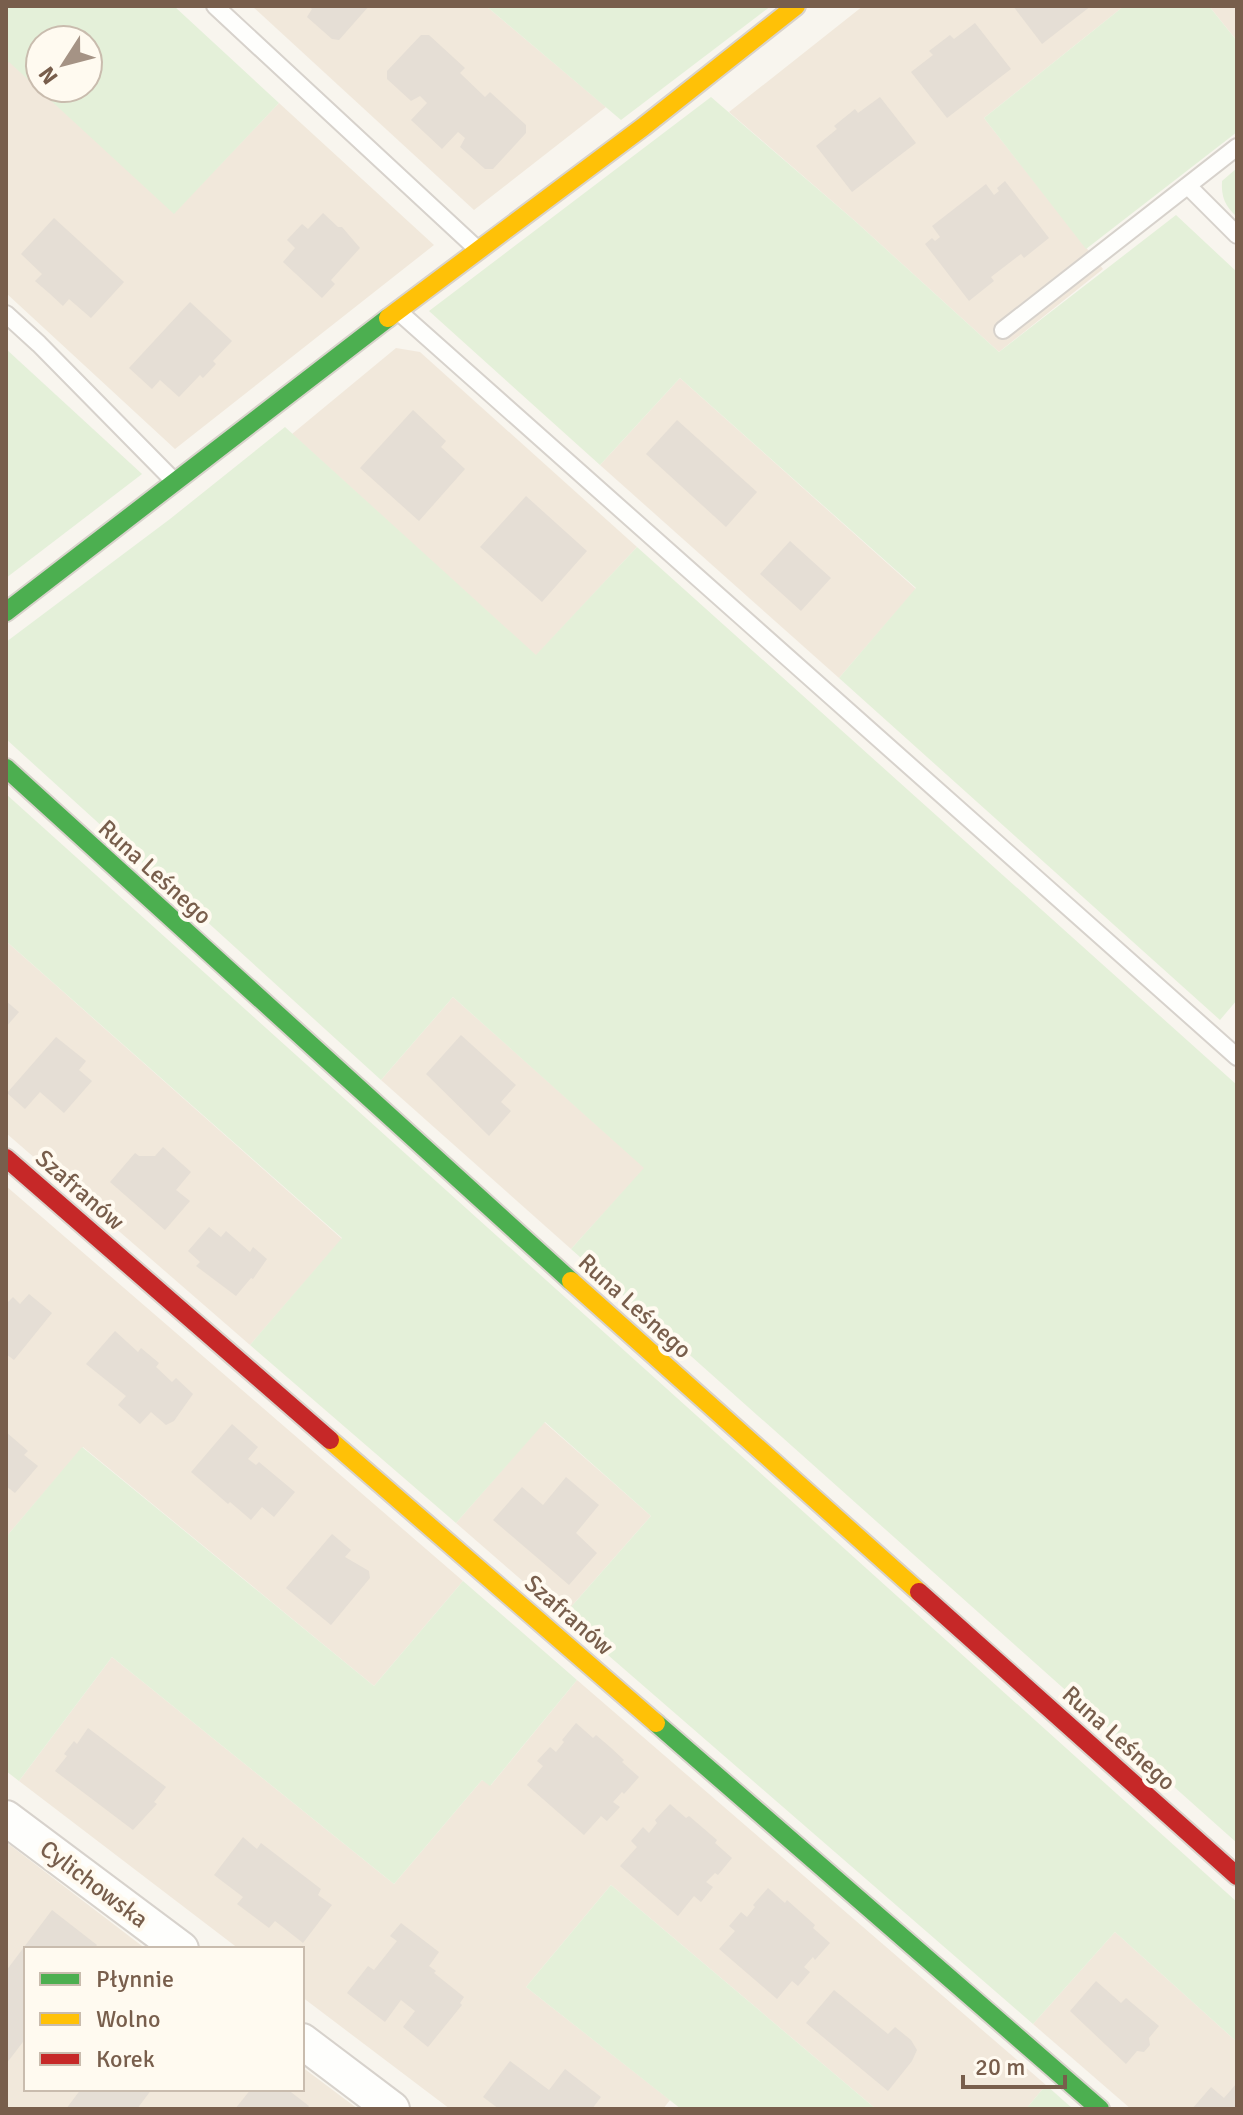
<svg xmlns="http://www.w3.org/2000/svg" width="1243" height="2115" viewBox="0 0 1243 2115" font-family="Signika,sans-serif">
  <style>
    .residential { fill: #f1e8db }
    .green { fill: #e4f0d9; fill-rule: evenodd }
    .building { fill: #e5ded5 }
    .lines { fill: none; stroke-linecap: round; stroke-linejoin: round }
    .lane-casing { stroke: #d7d2cc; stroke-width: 20 }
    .street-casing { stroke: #d7d2cc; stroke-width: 38 }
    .fast-casing { stroke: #d8d2cb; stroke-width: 22 }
    .slow-casing { stroke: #d8d2cb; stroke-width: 22 }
    .jam-casing { stroke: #d8d2cb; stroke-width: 22 }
    .lane { stroke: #fefefc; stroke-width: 16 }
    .street { stroke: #fefefc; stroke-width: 34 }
    .fast { stroke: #4caf50; stroke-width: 18 }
    .slow { stroke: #ffc107; stroke-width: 18 }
    .jam { stroke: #c62828; stroke-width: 18 }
    .labels { text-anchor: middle; stroke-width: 8; stroke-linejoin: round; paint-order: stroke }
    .street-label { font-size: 24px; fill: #785e4c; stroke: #fffaf0 }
  </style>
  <rect width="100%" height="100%" fill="#f8f5ee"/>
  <g class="residential">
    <path d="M252,6h234l120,101 -132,103z"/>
    <path d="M863,6h261l-140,112 119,151 -104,83 -144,-131 -126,-109z"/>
    <path d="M1209,6h28v35z"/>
    <path d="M9,61l165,152 105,-110 155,142 -259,204 -169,-156v-229z"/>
    <path d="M396,348l24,4 217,195 -101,109 -244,-222z"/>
    <path d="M680,378l236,211 -77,89 -239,-213z"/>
    <path d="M6,941l336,298 -92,106 -244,-212z"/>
    <path d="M453,997l192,171 -74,81 -190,-169z"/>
    <path d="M6,1186l457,395 -89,105 -291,-239 -77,90z"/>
    <path d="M544,1422l107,94 -88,100 -107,-93z"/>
    <path d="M112,1657l282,227 88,-104 9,5 86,-105 469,405 -20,24h-150l-265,-224 -85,102 144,113 -7,9h-213l-148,-112v-48h-63l-220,-168z"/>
    <path d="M6,1842l140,107h-120v140h276v-22l56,42h-352z"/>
    <path d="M1115,1932l122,110v67h-106l-98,-85z"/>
  </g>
  <g class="green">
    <path d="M6,6h168l105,97 -105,111 -165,-152 -3,2zM40,40h48v48h-48z"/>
    <path d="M486,6h285l-150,114z"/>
    <path d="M1124,6h85l28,35v91l-151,117 -102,-131z"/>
    <path d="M711,97l144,124 144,131 177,-137 61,57v728l-17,20 -381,-342 77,-90 -236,-210 -80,87 -171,-154z"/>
    <path d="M1237,168v49c-12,-11 -16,-20 -15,-36z"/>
    <path d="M6,349l136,125 -136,104z"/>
    <path d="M285,427l251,228 101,-108 600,538v758l-666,-594 73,-81 -191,-171 -72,83 -375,-341v-97l164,-123z"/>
    <path d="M6,794l1231,1108v140l-122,-110 -82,92 -470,-408 88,-100 -106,-94 -89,101 -206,-178 92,-107 -336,-297z"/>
    <path d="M82,1447l292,239 89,-105 114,99 -87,106 -8,-6 -88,104 -282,-227 -93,124 -13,-10v-234z"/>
    <path d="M611,1885l265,224h-195l-155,-122z"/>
    <path d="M1046,2085l27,24h-47z"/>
  </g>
  <g class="building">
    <path d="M308,6h61l-30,34 -7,-1 -25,-22 5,-8z"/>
    <path d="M1013,6h78l-49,38z"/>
    <path d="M975,23l36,46 -64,49 -36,-46 22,-17 -4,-4 21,-16 4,4z"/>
    <path d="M421,35h8l36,33 -5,5 25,24 5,-5 36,33v8l-33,36h-8l-25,-22 5,-9 -7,-6 -16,17 -31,-29 16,-17 -7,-7 -9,5 -24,-22v-8z"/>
    <path d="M880,97l36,46 -64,49 -36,-46 21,-17 -3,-3 21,-17 3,4z"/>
    <path d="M1005,181l44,57 -25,20 -3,-4 -30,23 3,4 -25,20 -44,-57 7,-6 3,3 5,-4 -8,-11 54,-42 8,11 5,-4 -2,-3z"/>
    <path d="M323,213l15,14h4l18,21 -29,32 4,4 -13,14 -39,-36 12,-14 -8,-8 15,-16 6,5z"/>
    <path d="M54,218l70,64 -33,36 -22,-19 -6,7 -14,-13 -14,-12 7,-7 -21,-20z"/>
    <path d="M190,302l42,39 -19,20 3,3 -13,14 -3,-3 -21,22 -19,-17 -8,9 -23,-21z"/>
    <path d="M413,410l33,31 -5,6 24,22 -46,52 -59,-53z"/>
    <path d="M677,420l80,72 -31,35 -80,-73z"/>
    <path d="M526,496l61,55 -45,51 -62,-55z"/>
    <path d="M790,541l41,37 -30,33 -41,-37z"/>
    <path d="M6,1001l13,11 -13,15z"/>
    <path d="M461,1035l55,50 -15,17 10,9 -22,25 -63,-62z"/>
    <path d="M56,1037l30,24 -7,9 13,11 -28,32 -24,-21 -15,17 -18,-16z"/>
    <path d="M163,1147l28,25 -15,18 14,11 -25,29 -55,-48 25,-29 4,3h16z"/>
    <path d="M209,1227l12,10 5,-6 24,21 3,-5 14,12 -14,20 -2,-1 -15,18 -40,-30 4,-4 -12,-11z"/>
    <path d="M29,1294l23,19 -38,47 -8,-6v-54l2,2 5,-5 7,7z"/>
    <path d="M115,1331l23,21 3,-4 18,15 -3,4 16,15 4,-4 17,16 -19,27 -8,4 -15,-13 -11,12 -22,-19 8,-9 -40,-32z"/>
    <path d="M232,1424l26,23 -10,12 8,6 3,-3 36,30 -21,25 -12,-10 -11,13 -21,-18 -2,2 -37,-32z"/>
    <path d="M6,1432l22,19 -4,4 14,11 -23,27 -9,-7z"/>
    <path d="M566,1477l33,28 -23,28 21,20 -28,32 -76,-65 29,-33 21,18z"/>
    <path d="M332,1534l19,16 -6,7 24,14 1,7 -39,47 -45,-37z"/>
    <path d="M576,1723l17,15 3,-3 14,12 14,13 -2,2 17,15 -15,17 -2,-2 -9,10 7,5 -13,14 -6,-5 -17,19 -57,-50 16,-19 -6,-5 13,-14 6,5 8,-10 -2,-2z"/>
    <path d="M88,1728l78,59 -12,15 3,2 -24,26 -78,-59 12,-15 -3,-2 10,-13 3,3z"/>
    <path d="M670,1804l16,14 3,-2 28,24 -2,3 17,15 -14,17 -3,-2 -9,9 7,5 -12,15 -7,-6 -16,20 -58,-50 17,-19 -6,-6 12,-14 6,6 8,-10 -2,-3z"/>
    <path d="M243,1837l14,12 4,-6 60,46 -3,6 14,10 -29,38 -28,-22 -6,7 -32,-24 6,-7 -29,-22z"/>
    <path d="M768,1888l17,15 2,-3 28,25 -2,3 17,15 -15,17 -2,-3 -9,10 6,5 -12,14 -6,-5 -15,18 -58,-50 16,-18 -6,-5 12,-14 6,5 8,-10 -2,-2z"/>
    <path d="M52,1910l45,35 -3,4h-68v89l-20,26v-93z"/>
    <path d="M401,1923l38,29 -10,14 7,5 -2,2 30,24 -4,6 2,2 -34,42 -25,-20 12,-16 -14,-11 -16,22 -38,-29 21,-27 6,4 23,-29 -7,-5z"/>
    <path d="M1096,1981l25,22 5,-5 33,28 -10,12 1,7 -6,7 -7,-1 -11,13 -56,-53z"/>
    <path d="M834,1990l54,44 7,-7 16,13 6,10 -5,11 -24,30 -82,-68z"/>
    <path d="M510,2061l39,29 16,-21 36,28 -9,12h-93l-16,-12z"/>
    <path d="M1237,2083v26h-45l19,-22 13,11z"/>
    <path d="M81,2089h71l-15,20h-71z"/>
    <path d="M251,2089h36l22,17 -2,3h-72z"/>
  </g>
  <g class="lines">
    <g class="lane-casing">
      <g id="lane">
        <path d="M215,6l261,242"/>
        <path d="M1188,186l49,49"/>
        <path d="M399,312l838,745"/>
        <path d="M6,314l33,30 135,137"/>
        <path d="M1003,330l234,-183"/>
      </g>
    </g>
    <g class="street-casing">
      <g id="street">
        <path d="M6,1818l175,131"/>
        <path d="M302,2041l90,68"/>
      </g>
    </g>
    <g class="fast-casing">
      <g id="fast">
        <path d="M6,612l382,-294"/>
        <path d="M6,768l565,513"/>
        <path d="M656,1723l444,386"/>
      </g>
    </g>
    <g class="slow-casing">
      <g id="slow">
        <path d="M388,318l255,-191 153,-121"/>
        <path d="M571,1281l348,311"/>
        <path d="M330,1440l326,283"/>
      </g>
    </g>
    <g class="jam-casing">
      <g id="jam">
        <path d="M6,1158l324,282"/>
        <path d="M919,1592l318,284"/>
      </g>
    </g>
    <use href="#lane" class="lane"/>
    <use href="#street" class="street"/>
    <use href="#fast" class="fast"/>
    <use href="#slow" class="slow"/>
    <use href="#jam" class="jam"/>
  </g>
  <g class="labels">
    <g class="street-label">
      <text transform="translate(155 872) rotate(42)" y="8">Runa Leśnego</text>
      <text transform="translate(80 1190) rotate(41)" y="8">Szafranów</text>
      <text transform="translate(635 1306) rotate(42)" y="8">Runa Leśnego</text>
      <text transform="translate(569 1615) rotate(41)" y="8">Szafranów</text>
      <text transform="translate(1119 1738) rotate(42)" y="8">Runa Leśnego</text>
      <text transform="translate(94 1884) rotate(37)" y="8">Cylichowska</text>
    </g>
  </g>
  <rect width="1243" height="2115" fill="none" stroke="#785e4c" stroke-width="16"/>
  <rect x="24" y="1947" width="280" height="144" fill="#fffaf0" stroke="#c9bcae" stroke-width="2"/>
  <rect x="40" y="1973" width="40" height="12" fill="#4caf50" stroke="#c9bcae" stroke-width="2"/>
  <text x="96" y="1987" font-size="24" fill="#785e4c">Płynnie</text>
  <rect x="40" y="2013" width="40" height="12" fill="#ffc107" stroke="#c9bcae" stroke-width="2"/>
  <text x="96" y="2027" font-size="24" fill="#785e4c">Wolno</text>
  <rect x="40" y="2053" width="40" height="12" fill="#c62828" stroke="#c9bcae" stroke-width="2"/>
  <text x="96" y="2067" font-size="24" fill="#785e4c">Korek</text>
  <g transform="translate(64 64) rotate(234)"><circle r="38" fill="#fffaf0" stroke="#c9bcae" stroke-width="2"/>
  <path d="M0-6L14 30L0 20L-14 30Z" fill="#a59385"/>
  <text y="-12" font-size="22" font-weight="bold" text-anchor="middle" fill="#785e4c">N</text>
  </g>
  <path d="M963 2075v12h102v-12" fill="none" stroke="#785e4c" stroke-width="4"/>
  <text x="975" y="2075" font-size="24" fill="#785e4c" stroke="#fffaf0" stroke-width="6" paint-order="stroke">20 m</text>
</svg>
